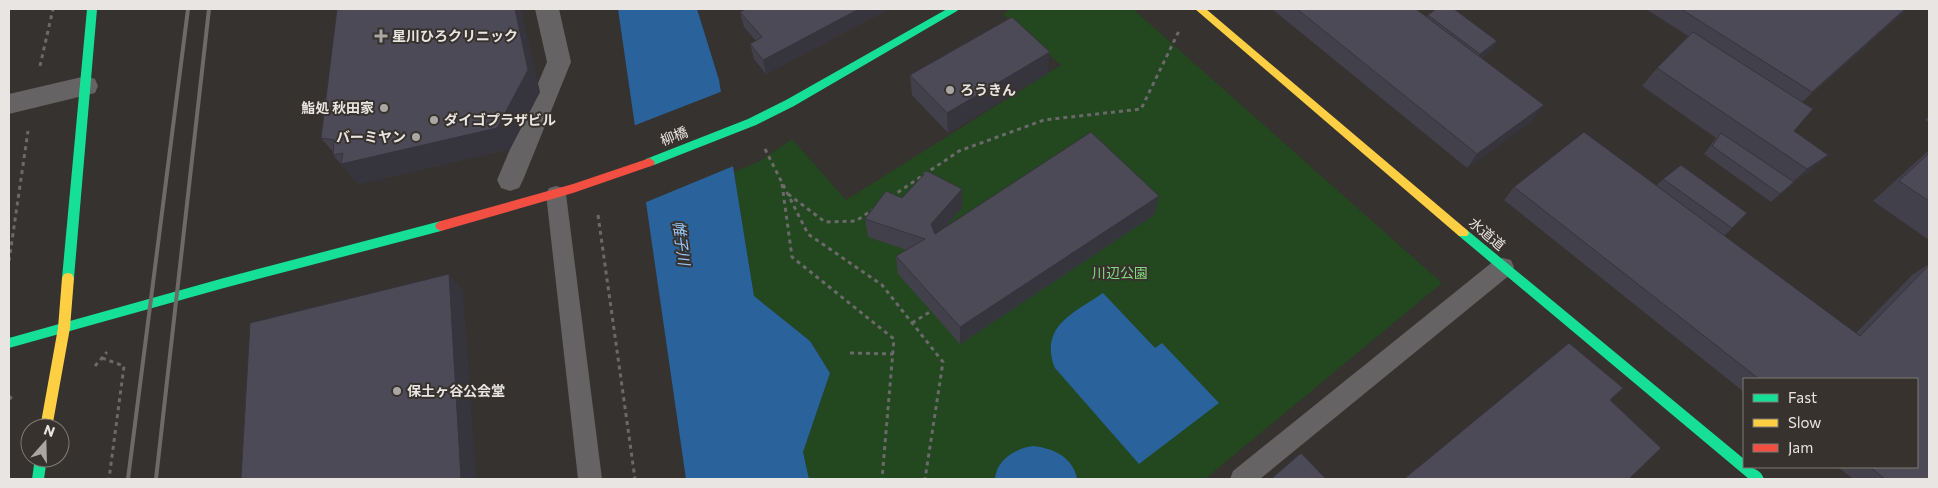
<svg xmlns="http://www.w3.org/2000/svg" width="1938" height="488" viewBox="0 0 1938 488" font-family="Commissioner,'Noto Sans JP',sans-serif">
  <style>
    .green { fill: #23471f }
    .water { fill: #2a629c }
    .pier { fill: #35322f }
    .lines { fill: none; stroke-linecap: round; stroke-linejoin: round }
    .path { stroke: #6b6969; stroke-width: 3; stroke-dasharray: 4 4; stroke-linecap: butt }
    .lane { fill: #656363; fill-rule: evenodd }
    .street { fill: #656363; fill-rule: evenodd }
    .fast { fill: #16e098; fill-rule: evenodd }
    .slow { fill: #ffcf43; fill-rule: evenodd }
    .jam { fill: #f24e42; fill-rule: evenodd }
    .rail { stroke: #6c6b6a; stroke-width: 4 }
    .wall { fill: #42404b }
    .shaded-wall { fill: #36343d }
    .building { fill: #4d4a57; stroke: #36343d }
    .poi-dot { fill: #a9a6a3; stroke: #37322d; stroke-width: 2 }
    .labels { text-anchor: middle; stroke-width: 4; stroke-linejoin: round; paint-order: stroke }
    .poi-label { font-size: 14px; font-weight: bold; fill: #e8e5e2; stroke: #37322d; text-anchor: start }
    .street-label { font-size: 14px; fill: #e8e5e2; stroke: #37322d }
    .park-label { font-size: 14px; fill: #85da7e; stroke: #37322d }
    .water-label { font-size: 15px; font-style: italic; fill: #9ac8fd; stroke: #37322d }
  </style>
  <rect width="100%" height="100%" fill="#35322f"/>
  <path class="green" d="M1012,9h121l309,274 -237,196h-396l-6,-27 27,-79 -20,-32 -56,-45 -20,-124 26,-11 32,-22 54,61 215,-135 -58,-51z"/>
  <g class="water">
    <path d="M618,9h79l22,71 35,216 56,45 20,32 -27,79 6,27h-123z"/>
    <path d="M1103,293l52,55 7,-5 57,60 -80,61 -84,-96c-16,-42 19,-55 48,-75z"/>
    <path d="M1033,446c20,2 40,11 44,33h-82c1,-19 21,-31 38,-33z"/>
  </g>
  <path class="pier" d="M723,91l13,74 -92,38 -11,-77z"/>
  <g class="lines">
    <g class="path">
      <path d="M40,66l13,-57"/>
      <path d="M765,149l43,85 74,51 61,77 -18,117"/>
      <path d="M782,184l10,73 102,82 -12,140"/>
      <path d="M788,194l37,28 31,-1 16,-11"/>
      <path d="M891,197l68,-46 85,-31 97,-11 38,-78"/>
      <path d="M598,215l37,264"/>
      <path d="M9,261l19,-130"/>
      <path d="M912,323l21,-13"/>
      <path d="M850,353l43,1"/>
      <path d="M102,358l22,8 -15,113"/>
      <path d="M95,366l12,-14"/>
      <path d="M9,396l5,5"/>
    </g>
    <g class="lane">
      <path d="M556,186l7,2 3,6 36,285h-24l-32,-285 3,-6z"/>
      <path d="M1503,258l8,2 3,7 -3,7 -251,205h-30l3,-8 262,-211z"/>
    </g>
    <g class="street">
      <path d="M535,9h24l12,53 -48,118 -4,8 -9,3 -9,-3 -4,-8 50,-118z"/>
      <path d="M86,76l9,3 3,7 -3,7 -86,21v-20z"/>
    </g>
    <g class="fast">
      <path d="M87,9h10l-23,269 -2,4 -4,1 -4,-1 -2,-4z"/>
      <path d="M947,9h12l-2,2 -163,95 -38,19 -102,40h-8l-1,-3 1,-3 102,-40 38,-19z"/>
      <path d="M441,221l4,2 2,3 -2,3 -4,2 -217,57 -215,60v-10l215,-60z"/>
      <path d="M1463,228l4,2 277,229v8c9,0 17,3 20,12h-15l-290,-243 -2,-3 2,-3z"/>
      <path d="M35,458h12l-3,21h-12z"/>
    </g>
    <g class="slow">
      <path d="M1195,9h11l261,221 2,3 -2,3h-8z"/>
      <path d="M68,273l4,1 2,4 -4,50 -18,100h-12l18,-100 4,-50 2,-4z"/>
    </g>
    <path class="jam" d="M650,158l5,4 -1,3 -81,28 -132,38 -4,-2 -2,-3 2,-3 4,-2 132,-37z"/>
    <g class="rail">
      <path d="M128,479l60,-470"/>
      <path d="M156,479l53,-470"/>
    </g>
  </g>
  <g class="wall">
    <path d="M745,9h144l-123,65 -12,-15 -4,-15 6,-3 -12,-14 -4,-15z"/>
    <path d="M1272,9h144l10,8 2,-2 69,26 -5,9 -11,8 52,62 -66,48z"/>
    <path d="M1646,9h261l-105,93 -8,29 34,24 -20,17 -14,10 -23,20 -67,-48 12,-16 -74,-52 15,-18 31,-32z"/>
    <path d="M1048,73l-100,60 -36,-38 -2,-20z"/>
    <path d="M540,92l-30,57 -151,35 -26,-29v-3l-12,-14z"/>
    <path d="M1929,116v6l-4,-2z"/>
    <path d="M1929,150v90l-56,-39z"/>
    <path d="M1663,179l69,49 -8,8 132,97 56,-58 17,-11v213l-1,2h-75l-15,-12h79v-88h-173v13l-240,-192 10,-13 142,-1z"/>
    <path d="M962,189v19l-17,19 209,-12 -194,129 -62,-70 -2,-18 11,-6 -39,-13 -3,-18 37,-21z"/>
  </g>
  <g class="shaded-wall">
    <path d="M515,9h6l19,83 -30,57 -151,35 -18,-20z"/>
    <path d="M859,9h30l-123,65 -3,-14z"/>
    <path d="M1905,9h2l-111,97 16,-14z"/>
    <path d="M1497,41l-5,9 -17,12 5,-8z"/>
    <path d="M1050,52l-2,21 -100,60 -1,-20z"/>
    <path d="M1544,105l-11,15 -66,48 10,-14z"/>
    <path d="M1828,155l-20,17 -21,15 20,-18z"/>
    <path d="M962,189v19l-30,34 -1,-18z"/>
    <path d="M1159,196l-5,19 -194,129v-17z"/>
    <path d="M449,274l14,17 13,188h-15z"/>
  </g>
  <g class="building">
    <path d="M337,9h178l13,61 -31,58 -156,36 2,-11 -10,2 1,-15 -13,-2z"/>
    <path d="M746,9h113l-96,51 -13,-16 12,-7 -22,-25z"/>
    <path d="M1297,9h119l128,96 -67,49z"/>
    <path d="M1436,9h18l43,32 -17,13 -52,-39z"/>
    <path d="M1681,9h224l-93,83z"/>
    <path d="M1012,17l38,35 -103,61 -37,-38z"/>
    <path d="M1693,32l120,77 -19,22 34,24 -21,14 -150,-101z"/>
    <path d="M1091,132l68,64 -199,131 -64,-71 29,-17 -60,-20 21,-28 16,7 25,-27 35,18 -31,35 4,10z"/>
    <path d="M1584,132l276,204 69,-71v212l-1,2h-43l-15,-12h47v-88h-158l-245,-192z"/>
    <path d="M1721,133l73,49 -14,12 -68,-48z"/>
    <path d="M1929,153v48l-30,-20z"/>
    <path d="M1681,165l66,48 -15,15 -69,-49z"/>
    <path d="M449,274l12,205h-220l9,-156z"/>
    <path d="M1569,343l54,45 -13,12 51,48 -32,31h-225z"/>
    <path d="M1301,453l25,26h-55z"/>
  </g>
  <g class="poi-dot">
    <path d="M378.5 28.5h5v5h5v5h-5v5h-5v-5h-5v-5h5z"/>
    <circle cx="950" cy="90" r="5"/>
    <circle cx="384" cy="108" r="5"/>
    <circle cx="434" cy="120" r="5"/>
    <circle cx="416" cy="137" r="5"/>
    <circle cx="397" cy="391" r="5"/>
  </g>
  <g class="labels">
    <g class="poi-label">
      <text x="392" y="41">星川ひろクリニック</text>
      <text x="960" y="95">ろうきん</text>
      <text x="374" y="113" text-anchor="end">鮨処 秋田家</text>
      <text x="444" y="125">ダイゴプラザビル</text>
      <text x="406" y="142" text-anchor="end">バーミヤン</text>
      <text x="407" y="396">保土ヶ谷公会堂</text>
    </g>
    <g class="street-label">
      <text transform="translate(674 136) rotate(-21)" y="5">柳橋</text>
      <text transform="translate(1487 234) rotate(40)" y="5">水道道</text>
    </g>
    <g class="park-label">
      <text x="1120" y="278">川辺公園</text>
    </g>
    <g class="water-label">
      <text transform="translate(681 243) rotate(82)" y="5">帷子川</text>
    </g>
  </g>
  <rect width="1938" height="488" fill="none" stroke="#e8e5e2" stroke-width="20"/>
  <rect x="1743" y="378" width="175" height="90" fill="#37322d" stroke="#7e7a75"/>
  <rect x="1753" y="394" width="25" height="8" fill="#16e098" stroke="#7e7a75"/>
  <text x="1788" y="403" font-size="15" fill="#e8e5e2">Fast</text>
  <rect x="1753" y="419" width="25" height="8" fill="#ffcf43" stroke="#7e7a75"/>
  <text x="1788" y="428" font-size="15" fill="#e8e5e2">Slow</text>
  <rect x="1753" y="444" width="25" height="8" fill="#f24e42" stroke="#7e7a75"/>
  <text x="1788" y="453" font-size="15" fill="#e8e5e2">Jam</text>
  <g transform="translate(45 443) rotate(20)"><circle r="24" fill="#37322d" stroke="#7e7a75"/>
  <path d="M0-4L9 19L0 12L-9 19Z" fill="#a9a6a3"/>
  <text y="-8" font-size="14" font-weight="bold" text-anchor="middle" fill="#e8e5e2">N</text>
  </g>
</svg>
